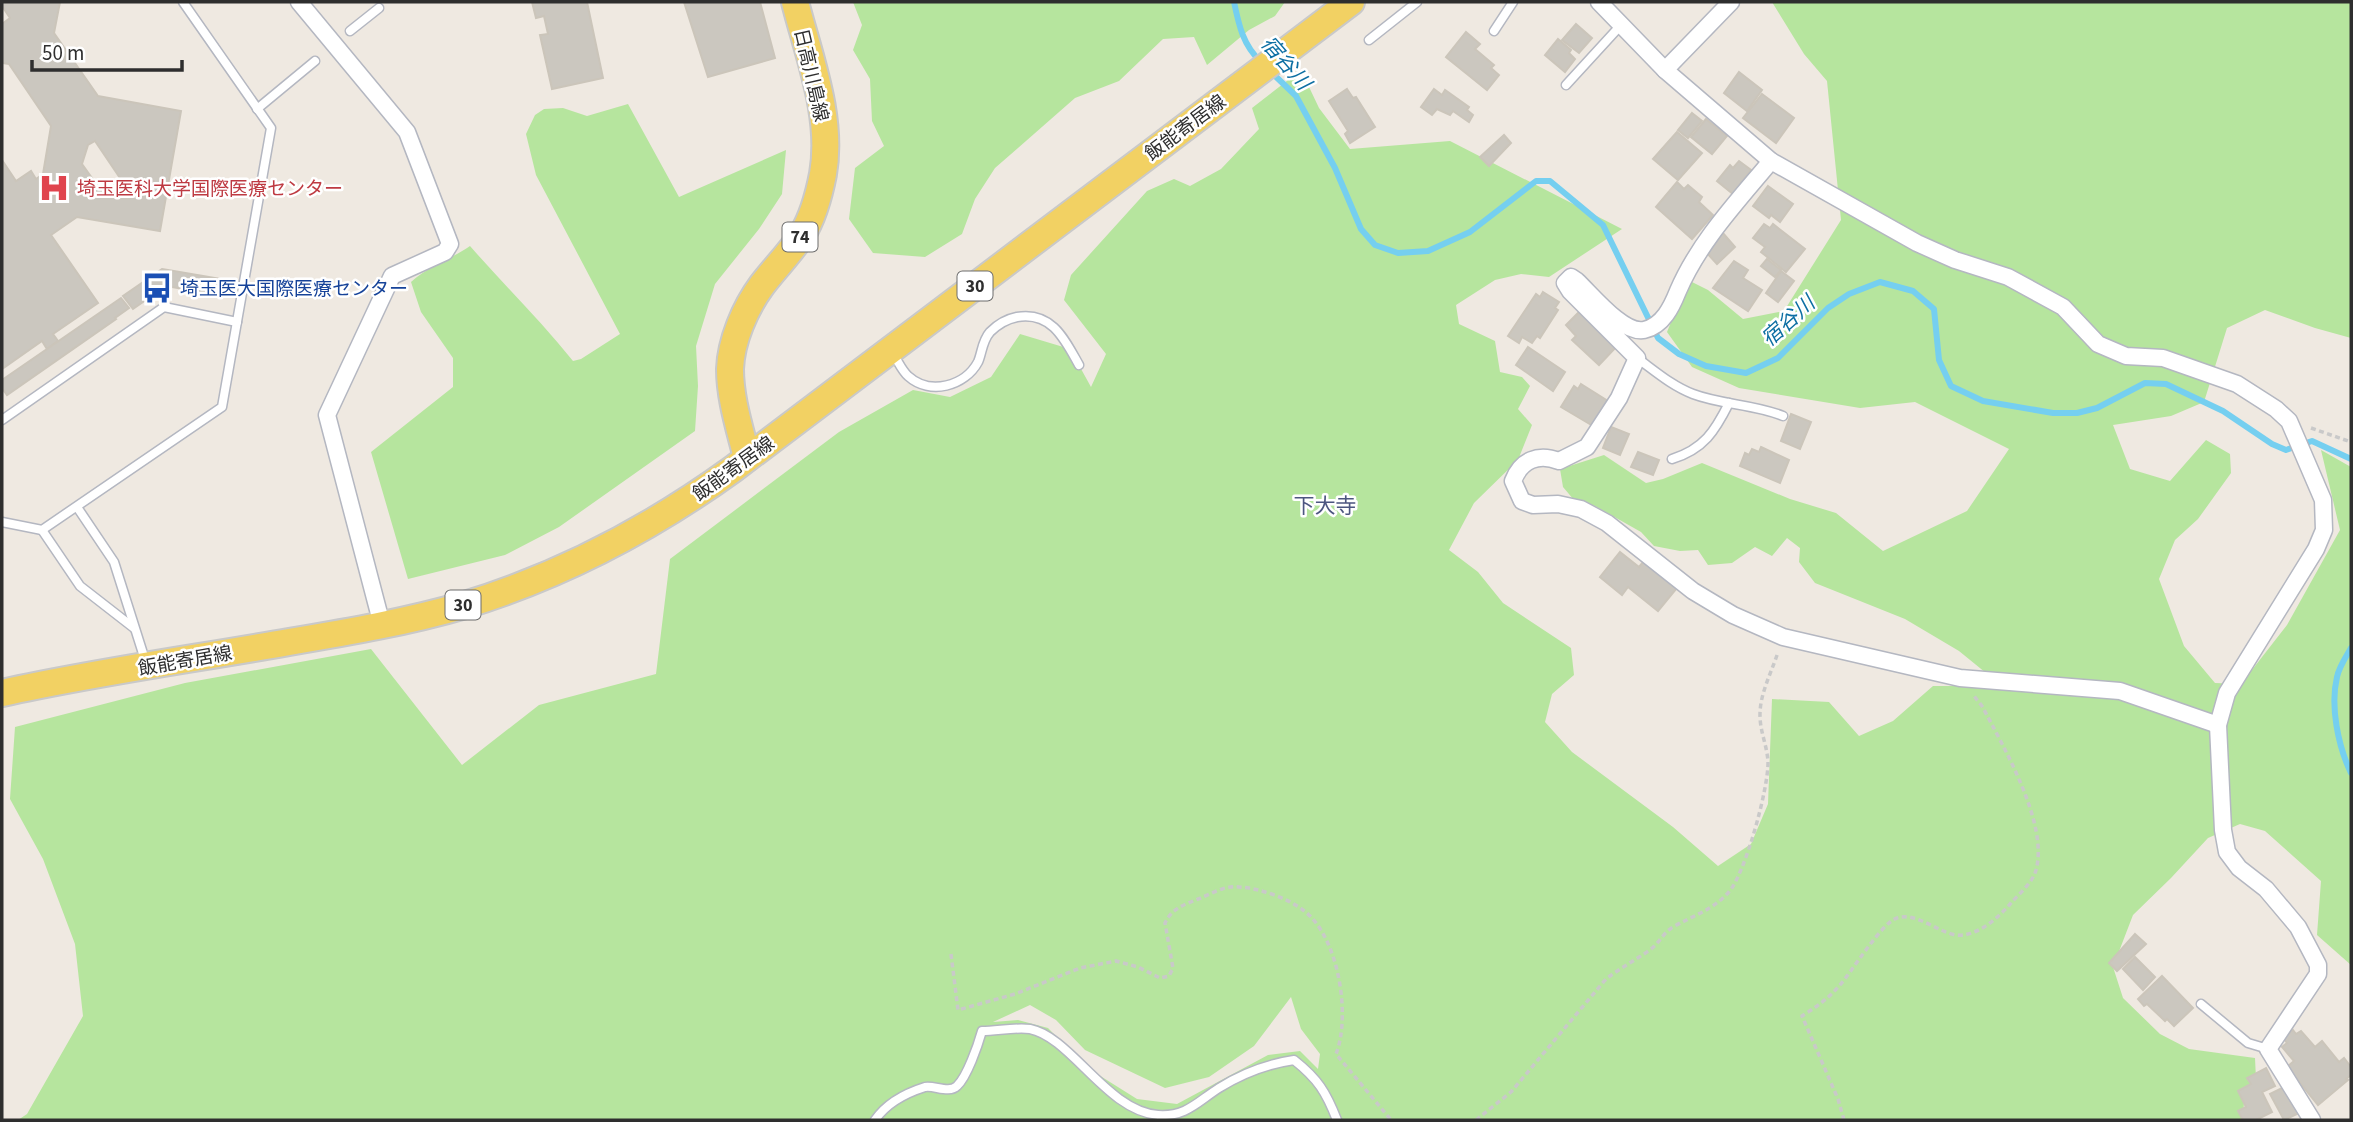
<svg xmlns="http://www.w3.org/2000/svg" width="2353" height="1122" viewBox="0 0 2353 1122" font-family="'Source Sans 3','Noto Sans JP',sans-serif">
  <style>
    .green { fill: #b6e59e; fill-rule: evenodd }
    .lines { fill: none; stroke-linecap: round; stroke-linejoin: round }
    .stream { stroke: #75cff0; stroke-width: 6 }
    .building { fill: #cbc7bf; stroke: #cbc5ba; stroke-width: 2; fill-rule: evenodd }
    .service-casing { stroke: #b4b7c1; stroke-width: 11 }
    .minor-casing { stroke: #b4b7c1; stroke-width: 19 }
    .primary-casing { stroke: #c9c9c9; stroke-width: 30 }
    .path { stroke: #c9c9c9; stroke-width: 3.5; stroke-dasharray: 5 3.5; stroke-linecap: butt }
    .service { stroke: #fff; stroke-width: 8 }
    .minor { stroke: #fff; stroke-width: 16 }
    .primary { stroke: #f2d163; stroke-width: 26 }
    .labels { text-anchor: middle; stroke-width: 5; stroke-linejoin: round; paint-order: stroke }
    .shield { fill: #fff; stroke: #6d6d6d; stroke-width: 2 }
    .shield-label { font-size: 18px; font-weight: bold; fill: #2e2e2e }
    .street-label { font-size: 19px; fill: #2e2e2e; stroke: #fff }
    .health-label { font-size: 19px; fill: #be3a42; stroke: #fff; text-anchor: start }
    .transit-label { font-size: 19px; fill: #164399; stroke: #fff; text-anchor: start }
    .water-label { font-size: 21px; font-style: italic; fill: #0d6fa3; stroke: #fff }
    .neighbourhood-label { font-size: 21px; fill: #4d5680; stroke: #fff }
  </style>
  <rect width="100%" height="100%" fill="#efe9e1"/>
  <g class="green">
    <path d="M853,2h432l-10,14 -26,14 -42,35 -13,-28 -31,2 -44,42 -44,17 -80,70 -20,31 -13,35 -37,23 -52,-4 -24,-34 6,-51 29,-22 -12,-25 -2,-42 -17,-29 9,-25z"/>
    <path d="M1772,2h579v336l-36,-10 -50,-18 -38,18 -23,74 -33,14 -58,9 17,44 40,12 36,-41 24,14 1,19 -33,46 -23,21 -16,39 25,67 31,37 26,1 46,-59 53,-95 -19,-80 30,17v498l-34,-30 4,-54 -56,-50 -25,-7 -32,14 -37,40 -38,37 -20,52 10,31 37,36 29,15 66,9 1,21 -12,23 -1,18h-2225l9,-6 56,-98 -8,-72 -32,-85 -33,-60 5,-72 170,-44 186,-34 91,116 77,-60 117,-31 14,-115 169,-127 74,-42 37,7 41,-20 29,-43 50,15 21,38 15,-33 -42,-54 7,-25 76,-84 27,-12 16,7 31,-17 38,-40 -7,-21 49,-38 18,38 31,41 100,-8 172,88 -73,48 -28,-3 -26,6 -39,25 3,19 36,17 5,31 22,5 8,9 -12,23 14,16 -14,35 -44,43 -25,47 29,22 25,31 68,45 3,27 -22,19 -7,28 27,30 101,75 45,39 33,-22 17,-40 4,-105 57,3 30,34 34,-15 40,-35h69l-43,-35 -54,-32 -90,-36 -16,-21 1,-14 -13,-10 -15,18 -17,-9 -23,16 -24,2 -10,-15 -18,1 -26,-5 -13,-14 -46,-26 -21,-6 -11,-13 -3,-18 44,-14 42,28 17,-4 39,-16 88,36 46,14 47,38 84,-40 42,-62 -94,-47 -55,6 -121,-20 -47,-21 -25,-35 21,-52 20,10 35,29 41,-8 57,-91 -14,-139 -23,-27zM1291,997l10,32 19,25 -2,15 -18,-18 -32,4 -91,49 -40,-5 -51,-32 -38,-39 -30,-8 -25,2 37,-17 26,15 29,30 80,38 44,-11 45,-31z"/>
    <path d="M628,104l51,93 107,-47 -4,44 -23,35 -44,55 -19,62 2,40 -3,45 -136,96 -54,28 -97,24 -37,-127 82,-65v-29l-32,-46 -10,-30c18,-16 40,-23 59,-36 34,39 71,75 103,115l8,-2 39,-25 -84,-159 -10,-41 9,-19 9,-6 19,-1 24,8z"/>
  </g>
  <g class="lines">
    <g class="stream">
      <path d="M1234,2c5,24 9,43 27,60"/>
      <path d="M1269,70l27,26 39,72 26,61 14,16 23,8 30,-2 42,-19 66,-51h14l53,44 55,113 21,16 27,12 40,7 32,-15 50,-50 21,-14 31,-12 33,9 21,18 5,51 12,26 32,15 70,12h24l20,-5 48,-25 21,1 57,27 49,33 14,6 26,-9 39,18"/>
      <path d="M2351,648c-5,9 -12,19 -14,29 -7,29 1,69 14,96"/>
    </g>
  </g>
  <g class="building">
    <path d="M2,2h58l-6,31 44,63 83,15 -21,120 -83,-14 -26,18 47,68 -45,31 5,7 -11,8 -5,-8 -40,28v-209l14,21 15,-10 5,8 7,-5 8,-48 -42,-62 -7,-1v-39l8,-6 -8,-12zM95,141l29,43 -9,6 -18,-5 -15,-21 6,-19z"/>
    <path d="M532,2h55l16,76 -51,11 -12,-54 8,-1 -4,-18 -8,2z"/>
    <path d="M684,2h76l15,56 -67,19z"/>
    <path d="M1576,24l16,14 -13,15 -17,-13z"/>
    <path d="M1466,32l14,12 -5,5 19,16 -3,3 8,7 -12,15 -41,-33z"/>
    <path d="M1558,39l13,11 -2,3 6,6 -10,13 -20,-17z"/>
    <path d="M1739,72l23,18 -15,21 -23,-18z"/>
    <path d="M1347,89l6,9 3,-1 19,30 -25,16 -5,-9 3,-3 -19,-30z"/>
    <path d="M1434,89l8,6 3,-5 24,17 -2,3 6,5 -4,7 -16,-11 -3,4 -13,-6 -5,6 -11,-8z"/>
    <path d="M1762,94l32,24 -18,25 -33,-25z"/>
    <path d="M1692,113l10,8 -14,17 -10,-8z"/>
    <path d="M1706,119l21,17 -15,18 -21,-17z"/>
    <path d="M1677,132l25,21 -24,27 -25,-21z"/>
    <path d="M1504,135l7,8 -22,23 -9,-9z"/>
    <path d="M1739,161l12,9 -18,24 -16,-13 13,-16 3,3z"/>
    <path d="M1677,182l7,7 4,-4 14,12 -3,5 14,13 -21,24 -36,-32z"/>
    <path d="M1768,186l25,18 -13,18 -9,-7 -2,3 -16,-12z"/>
    <path d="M1764,224l6,4 3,-4 32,25 -19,23 -25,-20 4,-5 -12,-9z"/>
    <path d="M1722,232l13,15 -18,17 -11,-12 9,-9 -2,-2z"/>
    <path d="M1767,259l14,11 -6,7 -14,-11z"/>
    <path d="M1734,261l14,9 -5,8 19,12 -14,21 -35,-23z"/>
    <path d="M162,269l65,11 -2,16 -59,-10 -33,23 -10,-13z"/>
    <path d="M1781,271l13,10 -16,21 -12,-9z"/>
    <path d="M1543,292l16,10 -4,6 3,2 -18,28 -3,-2 -5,7 -10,-6 -3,6 -11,-7 28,-42 4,3z"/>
    <path d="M121,298l8,10 -14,10 1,1 -109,76 -5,-7v-8z"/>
    <path d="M1580,311l37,35 -18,19 -27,-25 4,-4 -10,-11z"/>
    <path d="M1528,347l37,25 -12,19 -37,-26z"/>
    <path d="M1581,384l27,17 -15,25 -32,-19 13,-21 4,3z"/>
    <path d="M1791,414l20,8 -11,27 -19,-8z"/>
    <path d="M1611,427l18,7 -9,21 -17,-7z"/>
    <path d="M1761,447l28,13 -9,23 -40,-17 5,-13 4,2 3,-6 7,3z"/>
    <path d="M1638,452l21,8 -6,15 -22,-8z"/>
    <path d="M1620,552l19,15 5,-6 33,27 -19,23 -30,-24 -6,8 -22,-18z"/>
    <path d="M2135,934l11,10 -29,27 -8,-8z"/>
    <path d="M2135,957l20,20 -12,13 -20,-21z"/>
    <path d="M2162,976l31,32 -19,18 -7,-7 -2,2 -18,-17 -3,2 -6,-7z"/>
    <path d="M2293,1030l3,4 5,-3 14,16 7,-6 17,21 5,-4 7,9v8l-5,4 2,1 -30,25 -31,-38 7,-6 -12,-14 5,-4 -4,-5z"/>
    <path d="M2266,1068l9,18 -13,6 10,20 -16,8h-13l-5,-9 8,-4 -8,-16 13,-7 -4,-6z"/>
    <path d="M2284,1087l15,26 -15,7 -14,-26z"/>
  </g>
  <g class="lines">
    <g class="service-casing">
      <g id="service">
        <path d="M350,31l29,-23"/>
        <path d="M1494,31l19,-29"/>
        <path d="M1369,40l48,-38"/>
        <path d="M1566,85l55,-60"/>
        <path d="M257,109l58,-48"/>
        <path d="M893,354c5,7 9,17 15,22 22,20 57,10 70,-14 4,-9 4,-21 12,-30 7,-7 17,-13 27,-15 35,-6 48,23 62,48"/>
        <path d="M1637,358c18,13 35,28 56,36 29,11 61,10 90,22"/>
        <path d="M2,420l162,-113 73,15"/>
        <path d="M1672,459c32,-10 43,-28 57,-56"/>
        <path d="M77,507l37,55 32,101"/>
        <path d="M2,522l40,8 180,-123 49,-279 -88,-126"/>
        <path d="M42,530l38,56 54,42"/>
        <path d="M2201,1004l47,39 20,6"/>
        <path d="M875,1120c11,-16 31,-27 50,-33 9,-2 24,7 32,-1 10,-9 21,-41 25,-55 15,0 33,-4 48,-2 41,8 77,82 128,86 28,2 39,-13 61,-27 24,-15 48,-24 75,-28 24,19 32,32 43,60"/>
      </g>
    </g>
    <g class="minor-casing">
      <g id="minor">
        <path d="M299,2l108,130 43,112 -5,8 -53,24 -65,139 55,210"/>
        <path d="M1599,2l66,68 106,91 146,82 38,17 53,17 55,30 35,37 28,12 37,2 74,26 39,25 13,12 34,79 1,30 -8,19 -89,144 -9,32 5,105 4,22 12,16 27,21 32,38 20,38v9l-50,75 44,71"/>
        <path d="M1665,70l66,-68"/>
        <path d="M1771,161c-34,41 -72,81 -93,130 -6,15 -15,35 -34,39 -21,4 -52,-35 -67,-49l-6,-4 -6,6 5,8 67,67 -18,40 -32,49 -28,14c-21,-8 -38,-1 -46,20l9,20 11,4 25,-1 23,5 26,14 86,68 40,24 50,22 177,41 160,13 98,34"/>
      </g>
    </g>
    <g class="primary-casing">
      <g id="primary">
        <path d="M747,458c-7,-29 -17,-59 -17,-89 1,-28 15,-61 32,-84 13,-17 28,-32 40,-50 11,-18 17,-40 21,-61 10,-57 -14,-117 -28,-172"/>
        <path d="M2,693c94,-21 191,-34 287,-51 59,-10 118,-20 176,-37 98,-30 185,-76 268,-136l618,-467"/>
      </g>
    </g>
    <g class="path">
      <path d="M2311,428l40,14"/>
      <path d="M951,954l7,56 57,-16 65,-26 36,-7 22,6 22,11 9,-2 4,-8 -8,-45c7,-15 19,-18 33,-24 13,-5 27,-14 41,-12 20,1 48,11 64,23 36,26 48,106 33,144l55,66"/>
      <path d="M1476,1120l35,-28 95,-113c14,-11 30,-19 45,-30 8,-6 13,-17 22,-22 21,-12 38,-16 55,-34 17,-18 41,-106 40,-132 -2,-22 -11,-34 -7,-58 3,-17 12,-35 17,-51"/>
      <path d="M1844,1120l-6,-21 -36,-83c14,-9 26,-17 37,-30 13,-14 42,-63 58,-68 22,-7 46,20 66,17 18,-2 36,-18 48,-32 8,-9 22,-21 25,-33 13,-46 -33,-124 -54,-164l-8,-10"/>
    </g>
    <use href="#service" class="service"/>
    <use href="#minor" class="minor"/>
    <use href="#primary" class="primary"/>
  </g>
  <defs>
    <g id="hospital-bare" transform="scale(2.415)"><path d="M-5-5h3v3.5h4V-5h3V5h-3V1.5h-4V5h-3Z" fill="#e0444e" stroke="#fff" stroke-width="2.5" paint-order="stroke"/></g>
    <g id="bus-bare" transform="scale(2.415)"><path d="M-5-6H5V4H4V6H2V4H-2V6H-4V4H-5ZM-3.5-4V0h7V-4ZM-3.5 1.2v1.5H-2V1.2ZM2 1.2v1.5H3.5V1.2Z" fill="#1a4fb4" stroke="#fff" stroke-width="2.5" paint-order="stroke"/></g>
  </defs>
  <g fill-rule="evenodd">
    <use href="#hospital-bare" x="54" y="188"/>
    <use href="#bus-bare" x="157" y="288"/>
  </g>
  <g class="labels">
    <g class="shield">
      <rect x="782.5" y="222.5" width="35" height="29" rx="5"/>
      <rect x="957.5" y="271.5" width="35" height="29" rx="5"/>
      <rect x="445.5" y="590.5" width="35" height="29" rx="5"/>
    </g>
    <g class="shield-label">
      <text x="800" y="243">74</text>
      <text x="975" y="292">30</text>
      <text x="463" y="611">30</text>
    </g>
    <g class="street-label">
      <text transform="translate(812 75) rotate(77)" y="7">日高川島線</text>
      <text transform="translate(1185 127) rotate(-37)" y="7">飯能寄居線</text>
      <text transform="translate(733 468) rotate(-36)" y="7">飯能寄居線</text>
      <text transform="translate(185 660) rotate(-10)" y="7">飯能寄居線</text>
    </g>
    <g class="health-label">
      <text x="77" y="195">埼玉医科大学国際医療センター</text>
    </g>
    <g class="transit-label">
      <text x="180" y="295">埼玉医大国際医療センター</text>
    </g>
    <g class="water-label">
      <text transform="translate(1286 63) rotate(49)" y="7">宿谷川</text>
      <text transform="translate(1788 321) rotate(-42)" y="7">宿谷川</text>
    </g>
    <g class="neighbourhood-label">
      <text x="1325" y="513">下大寺</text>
    </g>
  </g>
  <rect width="2353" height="1122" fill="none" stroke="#2e2e2e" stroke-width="7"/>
  <path d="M32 60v10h150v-10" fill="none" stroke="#2e2e2e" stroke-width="3.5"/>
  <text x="42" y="60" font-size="21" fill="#2e2e2e" stroke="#ffffff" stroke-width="5" paint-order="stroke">50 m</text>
</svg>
